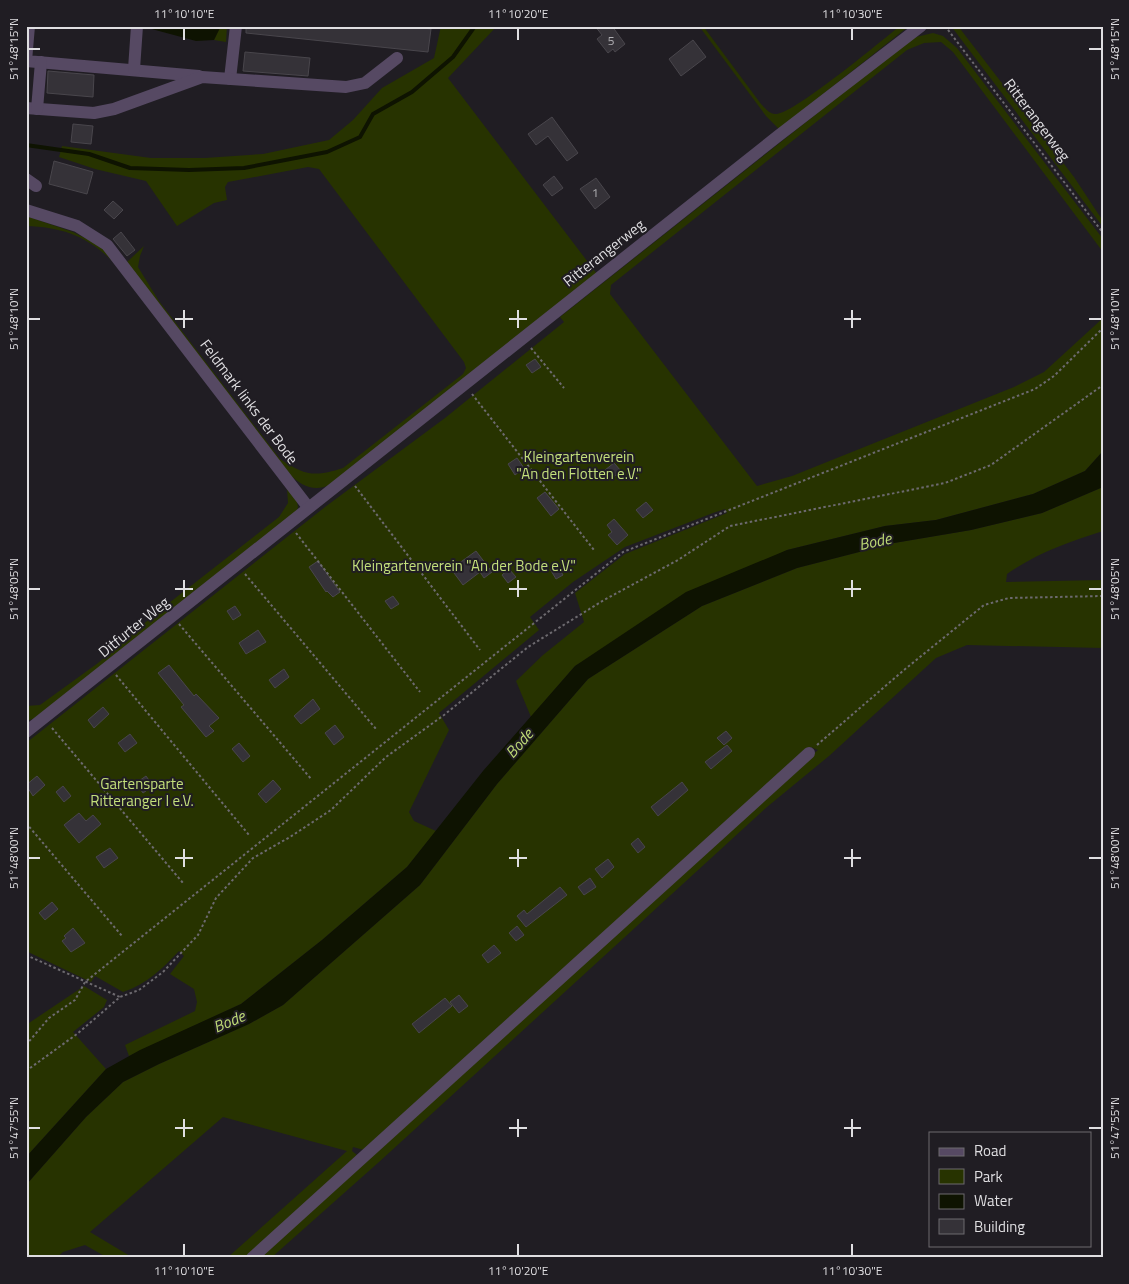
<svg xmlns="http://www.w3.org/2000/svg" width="1129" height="1284" viewBox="0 0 1129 1284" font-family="'Titillium Web',sans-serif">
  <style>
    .green { fill: #273300 }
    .water { fill: #0e1301 }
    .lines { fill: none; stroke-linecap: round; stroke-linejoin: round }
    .stream { stroke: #0e1301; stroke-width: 4 }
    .building { fill: #353238; stroke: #49464c }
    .path { stroke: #6d6a6f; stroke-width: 2; stroke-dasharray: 2.5 2.5; stroke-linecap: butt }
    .minor { stroke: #564963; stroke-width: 12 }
    .ticks { fill: none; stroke: #dfdee1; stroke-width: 2 }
    .labels { text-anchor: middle; stroke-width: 4; stroke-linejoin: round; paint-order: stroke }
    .number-label { font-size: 12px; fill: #b4b3b7 }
    .street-label { font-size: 15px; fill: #dfdee1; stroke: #201d23 }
    .park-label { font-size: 15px; fill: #c3df7b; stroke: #201d23 }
    .water-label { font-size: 16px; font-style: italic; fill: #beda76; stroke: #201d23 }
    .neatline { fill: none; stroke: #dfdee1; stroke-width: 2 }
    .ticks-label { font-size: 12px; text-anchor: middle; fill: #dfdee1 }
  </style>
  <rect width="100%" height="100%" fill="#201d23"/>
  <g class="green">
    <path d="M220,26h7l-1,16 -12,-2z"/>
    <path d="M441,26h56l-49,52 149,196 -267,211c-17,7 -28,1 -41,-11l-162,-212 17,-16 -4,10 -2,11 21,34 121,158c25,17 35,18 63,9l120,-94 3,-6 -2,-6 -145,-193 -11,-2 -80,15 -3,5 2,13 -13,3 -37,23 -31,-45 -51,-12 -36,-12 3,-11 89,12h54l58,-4 66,-14 24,-20 29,-32 52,-30z"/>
    <path d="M699,26h4l58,78c5,5 9,11 16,10 19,-2 104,-73 123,-88h9l-130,103 -13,-13z"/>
    <path d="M951,26h7l116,151 29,44v6z"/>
    <path d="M933,33l10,3 14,12 146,191v13l-150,-200 -12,-10 -17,1 -17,7 -296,235 -1,9 147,192 35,-10 222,-89 30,-15 59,-54v133l-18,20 -52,23 -97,26 -51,6 -98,24 -212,116 -44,51 -15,-36 27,-26 41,-33 -9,-29 50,-39 102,-41 -2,-4 -12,4 -88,34 -52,35 -43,35 9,13 -100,83 10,17 -40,82 5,9 22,10 -29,36 -85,73 -81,64 -112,52 -4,-11 70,-34 2,-9 -3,-13 -24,-15 14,-18 -5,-5c-17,18 -32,33 -56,41l-28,-16 -4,6 -65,-31v-208l299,-236 120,-89 119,-96 -4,-5 346,-274 10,-6z"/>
    <path d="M26,216l47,16 30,15 193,250 2,10 -2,7 -260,204 -10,3v-15l14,-1 58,-42 62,-53 119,-93 9,-14 -1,-15 -173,-225c-25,-26 -51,-36 -88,-37z"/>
    <path d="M1103,487v44c-34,11 -66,22 -96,43l-1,8 97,-2v68l-136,-3 -31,13 -107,98 -62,51 -388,355 -108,96h-12l559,-508 -7,-3 -447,403 -11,-3 -1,4 5,4 -111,103h-19l120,-107 -124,-34 -133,115 40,24 -1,2h-21l-23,-13 -22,7 -7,6h-30v-73l60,-68 37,-35 36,-18 90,-40 34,-19 137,-120 77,-101 91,-105 114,-73 95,-38 97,-25 77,-13 71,-17z"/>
    <path d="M84,986l23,14 -3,7 -31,25 33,37 -80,88v-132z"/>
  </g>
  <g class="water">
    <path d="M149,26h71v2l-6,12 -18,1 -48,-13z"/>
    <path d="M1103,451v36l-61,26 -71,17 -77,13 -97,25 -95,38 -114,73 -91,105 -77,101 -137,120 -34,19 -90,40 -36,18 -37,35 -60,68v-28l80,-88 34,-19 101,-46 81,-64 85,-73 76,-96 92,-105 111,-74 101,-42 98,-24 51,-6 97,-26 52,-23z"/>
  </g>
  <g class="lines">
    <path class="stream" d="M26,145l63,9 41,14 59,2 55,-2 83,-16 33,-15 13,-23 39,-22 41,-35 22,-31"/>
  </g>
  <g class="building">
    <path d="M246,26h159l26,3 -3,23 -182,-19z"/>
    <path d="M595,26h17l13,18 -10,8 -2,-3 -5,4 -11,-14 5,-4z"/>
    <path d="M693,40l13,17 -25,19 -12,-17z"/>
    <path d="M245,52l65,6 -2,18 -65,-5z"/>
    <path d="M48,71l46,4 -1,22 -46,-4z"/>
    <path d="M552,117l26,36 -11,8 -19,-25 -12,9 -8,-11z"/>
    <path d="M73,124l20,2 -2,18 -20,-2z"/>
    <path d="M54,161l39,11 -6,22 -38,-10z"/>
    <path d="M554,176l9,12 -11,8 -9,-11z"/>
    <path d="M596,178l14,19 -15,12 -15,-20z"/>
    <path d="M113,201l10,9 -9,9 -10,-9z"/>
    <path d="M121,232l14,18 -8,6 -14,-17z"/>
    <path d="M535,359l6,8 -9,6 -6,-8z"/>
    <path d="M517,458l7,10 -9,7 -7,-11z"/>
    <path d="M614,463l7,8 -9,7 -7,-8z"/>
    <path d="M545,492l14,17 -8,7 -14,-18z"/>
    <path d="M646,502l7,8 -10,8 -7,-8z"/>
    <path d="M614,519l14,16 -11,10 -9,-10 4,-3 -5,-7z"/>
    <path d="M476,551l16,21 -8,6 -4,-6 -17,13 -12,-16z"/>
    <path d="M318,561l22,31 -7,5 -6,-6 -1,1 -17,-25z"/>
    <path d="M557,565l6,10 -7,4 -6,-10z"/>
    <path d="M509,569l7,8 -8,6 -6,-8z"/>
    <path d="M393,596l6,8 -8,5 -6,-8z"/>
    <path d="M235,606l6,9 -8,5 -6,-9z"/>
    <path d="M258,630l8,12 -20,12 -7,-11z"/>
    <path d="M169,665l25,31 2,-2 23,24 -10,8 5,5 -8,6 -25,-30 3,-2 -26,-32z"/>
    <path d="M284,669l5,8 -14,11 -6,-8z"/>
    <path d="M313,699l7,10 -19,15 -7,-8z"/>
    <path d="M103,707l6,7 -15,14 -6,-8z"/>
    <path d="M335,725l9,12 -10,8 -9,-12z"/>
    <path d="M726,731l6,7 -8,7 -7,-7z"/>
    <path d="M130,734l7,9 -12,9 -7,-9z"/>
    <path d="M239,743l11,13 -7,6 -11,-13z"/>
    <path d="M727,745l5,6 -21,18 -6,-7z"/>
    <path d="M37,776l8,9 -12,11 -7,-11z"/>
    <path d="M146,776l7,10 -10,7 -7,-10z"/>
    <path d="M273,780l8,9 -15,14 -8,-9z"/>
    <path d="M682,782l6,8 -30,26 -7,-9z"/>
    <path d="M63,786l8,10 -7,6 -8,-10z"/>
    <path d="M79,813l7,8 7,-6 8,9 -22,19 -15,-18z"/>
    <path d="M638,838l7,9 -7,6 -7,-9z"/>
    <path d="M110,848l8,10 -14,10 -8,-11z"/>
    <path d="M608,859l6,8 -12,11 -7,-9z"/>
    <path d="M590,878l6,9 -12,8 -6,-8z"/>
    <path d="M560,887l7,8 -41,32 -9,-11 7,-6 3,4z"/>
    <path d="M52,902l6,7 -13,11 -6,-7z"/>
    <path d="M517,926l7,9 -8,6 -7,-8z"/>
    <path d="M73,928l12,15 -14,9 -9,-11 4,-3 -2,-2z"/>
    <path d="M494,945l7,8 -13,10 -6,-8z"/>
    <path d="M459,995l9,11 -9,7 -9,-11z"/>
    <path d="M445,998l7,8 -33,27 -7,-9z"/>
  </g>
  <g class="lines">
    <g class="path">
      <path d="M945,26l158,207"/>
      <path d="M531,348l33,40"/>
      <path d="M472,394l122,156"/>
      <path d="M355,486l125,164"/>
      <path d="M296,533l124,159"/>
      <path d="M245,574l131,155"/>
      <path d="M179,624l133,156"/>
      <path d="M116,675l133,160"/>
      <path d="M52,728l131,155"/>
      <path d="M817,745l87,-75 80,-65 25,-7 94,-2"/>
      <path d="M26,823l96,113"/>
      <path d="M26,955l94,42"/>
      <path d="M26,1045l23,-27 26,-18 10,-18 538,-430 412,-163 19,-13 49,-48"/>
      <path d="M26,1071l51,-37 43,-37 19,-7 24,-18 35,-37 18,-37 37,-40 37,-21 41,-27 55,-53 58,-42 84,-68 76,-47 74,-40 52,-34 215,-43 46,-18 112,-80"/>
    </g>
    <g class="minor">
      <path d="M29,26l-3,35 173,15"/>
      <path d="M134,69l3,-43"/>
      <path d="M230,79l6,-53"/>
      <path d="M26,108l68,5 20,-4 88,-32 144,10 19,-4 32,-25"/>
      <path d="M37,109l4,-47"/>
      <path d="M26,179l10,7"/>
      <path d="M26,210l51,16 30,19 201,262"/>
      <path d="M26,732l752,-596 143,-110"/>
      <path d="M252,1258l557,-505"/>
    </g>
  </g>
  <path class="ticks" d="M184,28v12M518,28v12M852,28v12M28,49h12M1089,49h13M184,310v18M518,310v18M852,310v18M28,319h12M175,319h18M509,319h18M844,319h17M1089,319h13M184,580v17M518,580v17M852,580v17M28,589h12M175,589h18M509,589h18M844,589h17M1089,589h13M184,849v18M518,849v18M852,849v18M28,858h12M175,858h18M509,858h18M844,858h17M1089,858h13M184,1119v18M518,1119v18M852,1119v18M28,1128h12M175,1128h18M509,1128h18M844,1128h17M1089,1128h13M184,1244v12M518,1244v12M852,1244v12"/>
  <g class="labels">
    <g class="number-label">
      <text x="611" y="45">5</text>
      <text x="595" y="197">1</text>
    </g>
    <g class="street-label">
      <text transform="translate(1037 120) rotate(53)" y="5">Ritterangerweg</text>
      <text transform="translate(604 253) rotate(-38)" y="5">Ritterangerweg</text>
      <text transform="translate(249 402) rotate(53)" y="5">Feldmark links der Bode</text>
      <text transform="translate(134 627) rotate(-39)" y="5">Ditfurter Weg</text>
    </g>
    <g class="park-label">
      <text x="579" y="462">Kleingartenverein<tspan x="579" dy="17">"An den Flotten e.V."</tspan></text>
      <text x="464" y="571">Kleingartenverein "An der Bode e.V."</text>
      <text x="142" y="789">Gartensparte<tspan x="142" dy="17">Ritteranger I e.V.</tspan></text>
    </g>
    <g class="water-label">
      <text transform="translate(875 541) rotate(-12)" y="6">Bode</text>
      <text transform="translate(519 743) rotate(-49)" y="6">Bode</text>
      <text transform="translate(229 1021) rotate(-23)" y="6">Bode</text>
    </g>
  </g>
  <rect width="1129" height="1284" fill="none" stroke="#201d23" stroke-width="55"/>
  <rect x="929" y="1132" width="162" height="115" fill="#201d23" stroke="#6c6a6f"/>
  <rect x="939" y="1148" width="25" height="8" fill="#564963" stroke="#6c6a6f"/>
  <text x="974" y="1156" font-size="15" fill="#dfdee1">Road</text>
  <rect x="939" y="1169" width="25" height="15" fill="#273300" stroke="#6c6a6f"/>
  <text x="974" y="1182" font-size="15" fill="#dfdee1">Park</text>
  <rect x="939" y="1194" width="25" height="15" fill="#0e1301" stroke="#6c6a6f"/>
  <text x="974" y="1206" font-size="15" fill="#dfdee1">Water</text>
  <rect x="939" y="1219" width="25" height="15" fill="#353238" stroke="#6c6a6f"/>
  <text x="974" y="1232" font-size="15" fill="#dfdee1">Building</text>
  <rect x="28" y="28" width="1074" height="1228" class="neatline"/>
  <g class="ticks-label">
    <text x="184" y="18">11°10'10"E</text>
    <text x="518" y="18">11°10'20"E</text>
    <text x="852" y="18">11°10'30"E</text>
    <text transform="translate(14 49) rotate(-90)" y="4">51°48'15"N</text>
    <text transform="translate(1115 49) rotate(-90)" y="4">51°48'15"N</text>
    <text transform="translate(14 319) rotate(-90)" y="4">51°48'10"N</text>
    <text transform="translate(1115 319) rotate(-90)" y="4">51°48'10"N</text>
    <text transform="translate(14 589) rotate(-90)" y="4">51°48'05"N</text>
    <text transform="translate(1115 589) rotate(-90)" y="4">51°48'05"N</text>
    <text transform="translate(14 858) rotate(-90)" y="4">51°48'00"N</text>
    <text transform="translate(1115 858) rotate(-90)" y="4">51°48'00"N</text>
    <text transform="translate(14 1128) rotate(-90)" y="4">51°47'55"N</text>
    <text transform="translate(1115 1128) rotate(-90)" y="4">51°47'55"N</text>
    <text x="184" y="1275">11°10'10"E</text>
    <text x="518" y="1275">11°10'20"E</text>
    <text x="852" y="1275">11°10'30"E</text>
  </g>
</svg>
